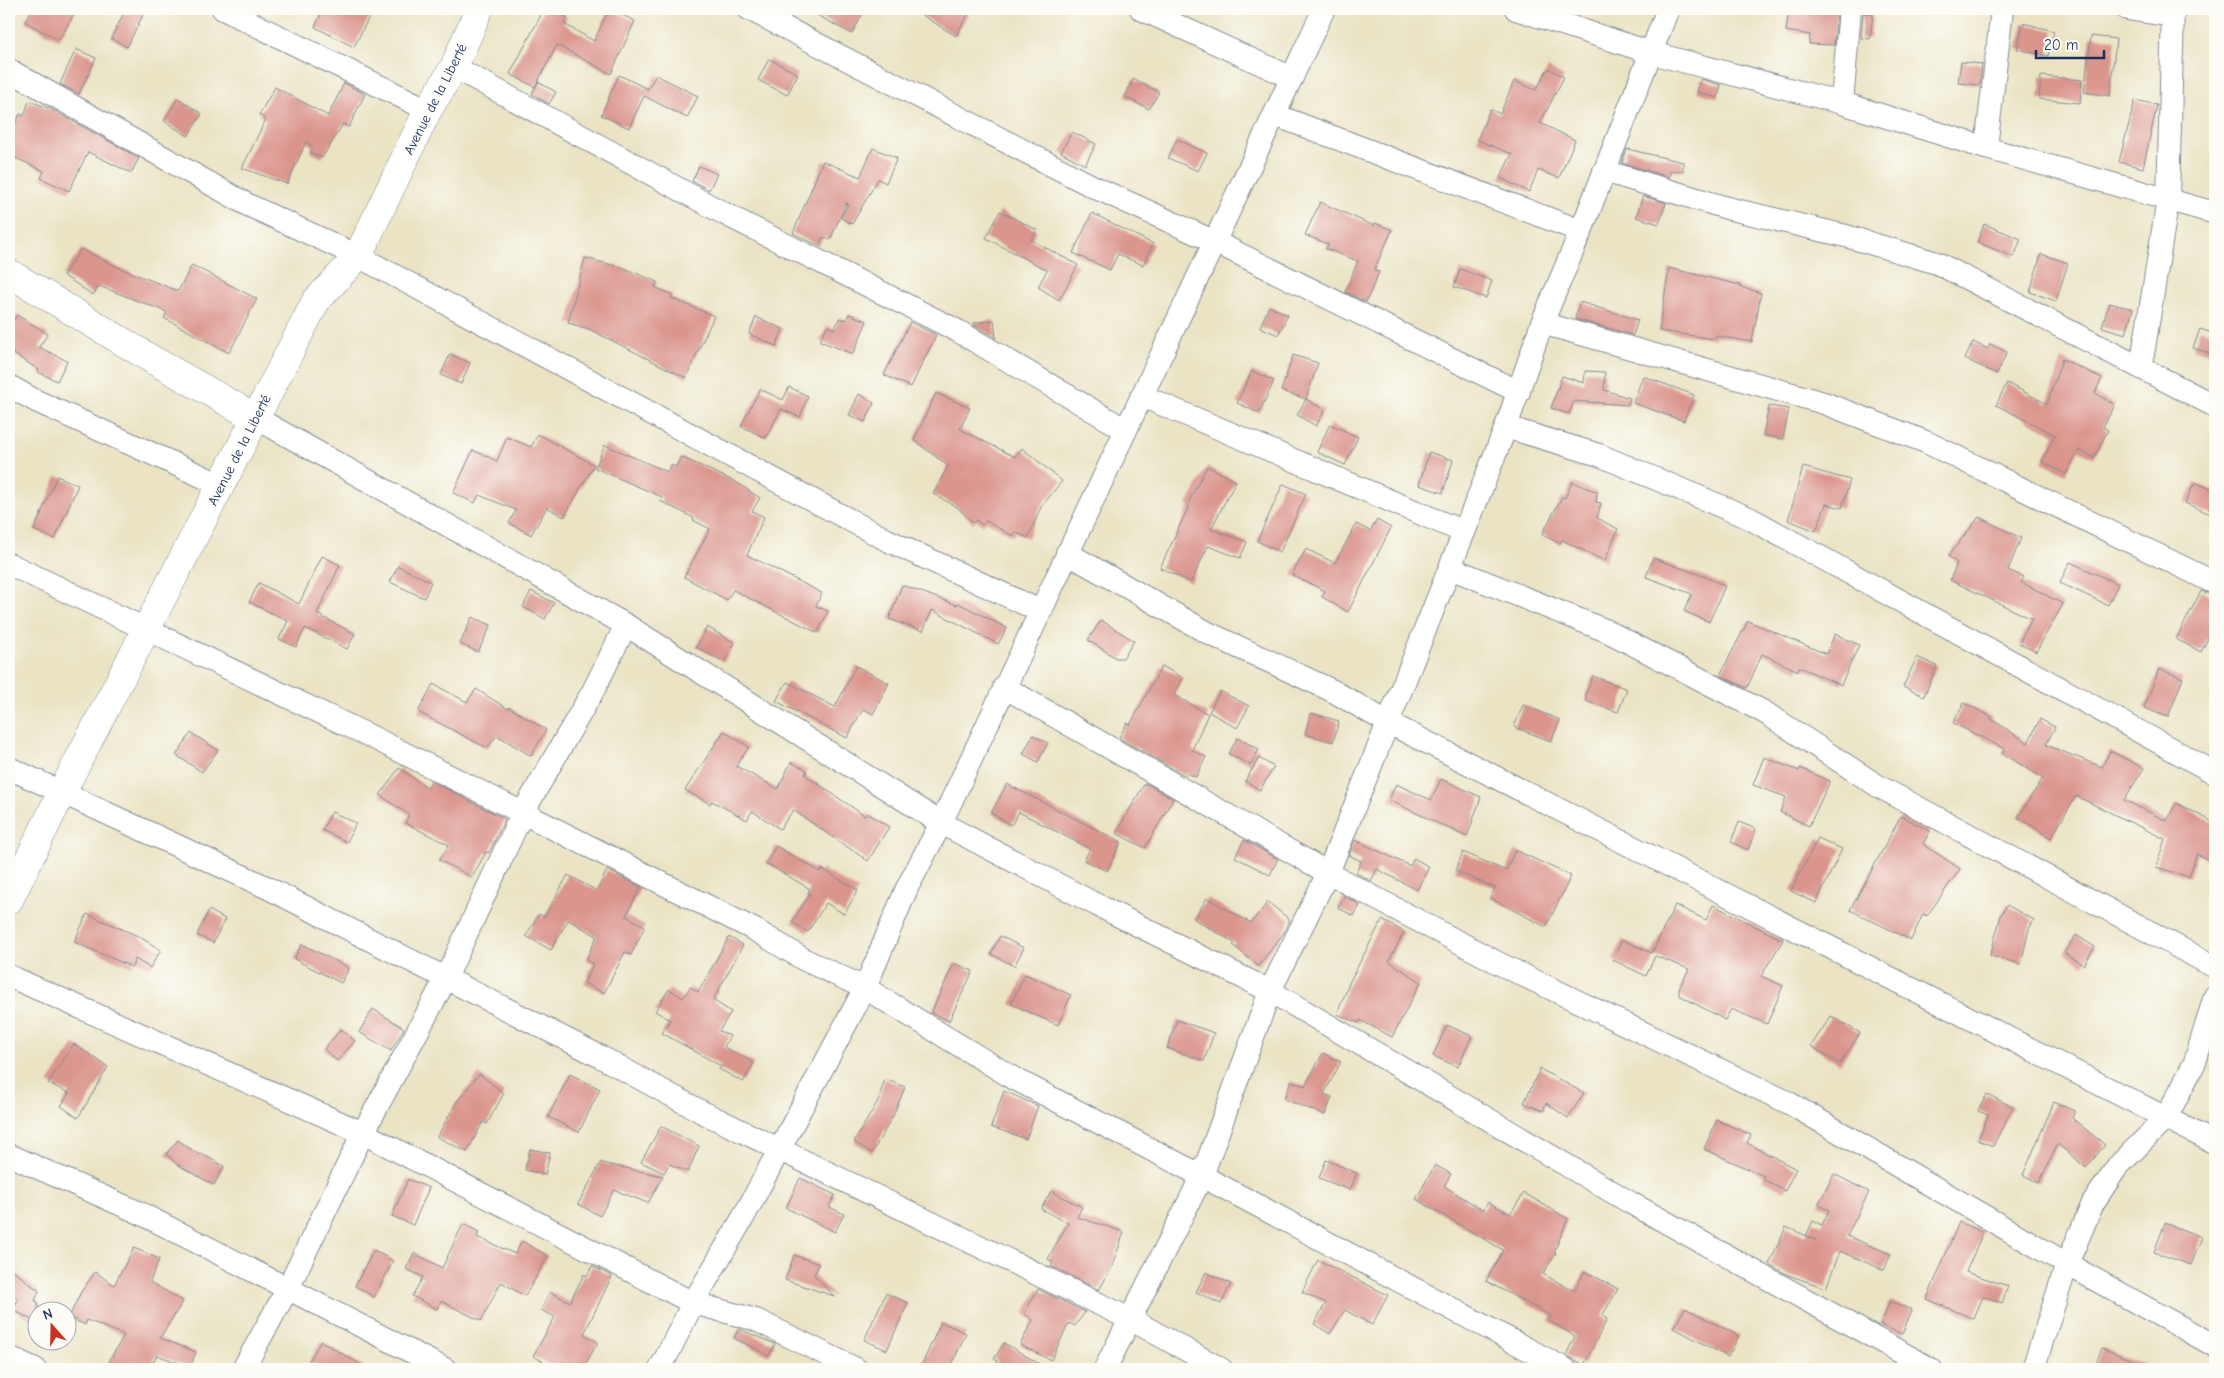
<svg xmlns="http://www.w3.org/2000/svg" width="2224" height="1378" viewBox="0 0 2224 1378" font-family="'Comic Neue',sans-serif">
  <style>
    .building { fill: #da958d }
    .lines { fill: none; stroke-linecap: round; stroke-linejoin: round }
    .street-casing { stroke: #828a92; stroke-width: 24 }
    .secondary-casing { stroke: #828a92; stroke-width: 29 }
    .street { stroke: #fff; stroke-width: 22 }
    .secondary { stroke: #fff; stroke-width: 28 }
    .labels { text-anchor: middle; stroke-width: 5; stroke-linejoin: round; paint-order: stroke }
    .street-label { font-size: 14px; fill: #1b2f5e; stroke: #fdfcf7 }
  </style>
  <rect width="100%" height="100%" fill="#fdfcf7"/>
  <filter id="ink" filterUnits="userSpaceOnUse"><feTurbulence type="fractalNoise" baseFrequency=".02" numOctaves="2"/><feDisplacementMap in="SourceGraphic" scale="10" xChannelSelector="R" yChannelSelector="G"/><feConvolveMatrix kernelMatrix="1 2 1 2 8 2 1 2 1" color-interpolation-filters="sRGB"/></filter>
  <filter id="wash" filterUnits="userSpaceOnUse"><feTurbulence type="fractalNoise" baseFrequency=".0096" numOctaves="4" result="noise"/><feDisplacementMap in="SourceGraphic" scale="20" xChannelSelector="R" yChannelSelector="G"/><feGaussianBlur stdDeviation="1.12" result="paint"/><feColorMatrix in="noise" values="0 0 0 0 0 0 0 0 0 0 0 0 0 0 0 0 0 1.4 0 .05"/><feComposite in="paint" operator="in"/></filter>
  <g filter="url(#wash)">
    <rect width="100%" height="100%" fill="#eae4c5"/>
    <g id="blocks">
      <g class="building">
        <path d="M32,9h45l-18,31 -34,-18z"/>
        <path d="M126,9h20l-19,38 -16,-9z"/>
        <path d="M323,9h50l-19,38 -39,-20z"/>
        <path d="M544,9h24l-4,6 3,2 -3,7 30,17 15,-32 26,12 -24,53 -54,-29 -22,42 -25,-13z"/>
        <path d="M806,9h59l-13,25z"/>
        <path d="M912,9h59l-15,27z"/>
        <path d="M1789,9h48l-3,36 -25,-1 1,-9 -24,-4z"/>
        <path d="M1863,13l10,1 -3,25 -9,-1z"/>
        <path d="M2023,23l31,8 -6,25 -31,-7z"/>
        <path d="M2091,36l25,3 -6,57 -26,-4z"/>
        <path d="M76,49l20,9 -17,36 -19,-10z"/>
        <path d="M769,59l29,15 -11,21 -29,-15z"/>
        <path d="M1961,62l21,2 -2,21 -22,-2z"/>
        <path d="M1548,68l16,9 -24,46 35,17 -16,38 -21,-8 -9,22 -29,-14 12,-24 -35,-14 13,-31 10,5 14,-33 22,9z"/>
        <path d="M619,75l29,14 -1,1 9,-15 42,21 -11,22 -43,-22 -15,32 -28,-13z"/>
        <path d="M2041,76l41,4 -2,23 -41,-4z"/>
        <path d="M1133,79l26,13 -10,17 -24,-12z"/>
        <path d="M1701,79l20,6 -3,13 -21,-6z"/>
        <path d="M538,82l18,10 -7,12 -17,-10z"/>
        <path d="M344,83l21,11 -16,33 -6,-3 -21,34 -12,-6 3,-5 -7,-5 -19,42 -45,-16 24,-49 -7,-4 16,-28 53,29z"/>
        <path d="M178,98l24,16 -14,22 -24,-15z"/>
        <path d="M2135,100l22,5 -14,63 -24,-6z"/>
        <path d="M29,101l20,7 90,50 -8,15 -43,-21 -19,39 -28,-13 3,-7 -35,-16v-7l6,-14 -3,-1 8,-19 4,2z"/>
        <path d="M1072,132l24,12 -11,21 -24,-13z"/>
        <path d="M1177,139l30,14 -9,18 -30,-13z"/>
        <path d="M873,148l24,10 -11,25 -8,-4 -26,45 -11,-6 7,-14 -2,-1 -16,37 -7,-3 -4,9 -26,-13 30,-72 37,16z"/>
        <path d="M1627,149l56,13v9h-13l-1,6 -47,-14z"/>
        <path d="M699,166l18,8 -8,16 -17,-9z"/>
        <path d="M1643,196l23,7 -7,21 -23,-7z"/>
        <path d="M1320,202l54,24 1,-3 17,7 -18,40 5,2 -13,30 -21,-10 13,-31 -32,-12 2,-5 -23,-9z"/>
        <path d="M1000,211l37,19 -6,10 47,25 -19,35 -21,-13 9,-17 -61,-32z"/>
        <path d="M1092,213l61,31 -10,21 -25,-11 -8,16 -37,-17z"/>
        <path d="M1984,224l37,15 -7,18 -37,-15z"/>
        <path d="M81,249l41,20 56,22 14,-26 65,34 -28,54 -65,-35 3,-6 -68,-26 -6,9 -30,-20z"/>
        <path d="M2041,254l27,9 -12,38 -26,-9z"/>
        <path d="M585,258l39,10 33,14 -2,5 18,8 -2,3 43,18 -28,62 -97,-49 -21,-6z"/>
        <path d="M1669,268l71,17v2l21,6 -9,49 -36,-6 -1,3 -56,-8z"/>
        <path d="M1460,269l32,12 -6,17 -32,-11z"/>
        <path d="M1580,302l58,18 -5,15 -58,-16z"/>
        <path d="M2109,303l24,6 -7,25 -24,-7z"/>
        <path d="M1269,306l19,9 -10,20 -18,-8z"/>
        <path d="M849,314l18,7 -14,33 -33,-13 7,-15 8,3 4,-11 7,2z"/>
        <path d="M17,315l31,19 -9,13 28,14 -10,20 -19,-9 1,-2 -30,-19v-24z"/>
        <path d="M756,317l27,12 -7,17 -27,-12z"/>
        <path d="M994,320l2,18 -22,-13v-2z"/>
        <path d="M910,322l26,13 -25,52 -27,-12z"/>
        <path d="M2200,329l15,5v21l-22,-7z"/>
        <path d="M1973,342l15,7 2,-5 17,8 -10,22 -32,-15z"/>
        <path d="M450,354l20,9 -9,21 -20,-9z"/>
        <path d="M1293,355l25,8 -12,36 -25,-8z"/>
        <path d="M2062,359l40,19 -7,15 20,12 -12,22 5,3 -14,28 -15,-8 -13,24 -24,-12 13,-27 -59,-30 11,-22 40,21z"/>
        <path d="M1252,371l22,10 -15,32 -22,-10z"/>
        <path d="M1585,371l20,1 -1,18 26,8 -2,7 -54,-4 -5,13 -18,-6 11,-32 22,7z"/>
        <path d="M1643,376l51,19 -10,26 -51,-18z"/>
        <path d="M789,387l19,9 -8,21 -19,-8 -15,29 -25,-12 19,-37 23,11z"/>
        <path d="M936,393l34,15 -10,21 55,28 7,-9 40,33 -21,26 -13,31 -13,-6 -2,4 -27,-15 -4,4 -6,-5 -3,3 -16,-16 -24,-13 15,-28 -34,-26z"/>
        <path d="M859,394l15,9 -9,19 -16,-7z"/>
        <path d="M1306,399l19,11 -9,16 -19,-11z"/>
        <path d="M1769,406l20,3 -6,30 -20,-4z"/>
        <path d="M1330,424l28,13 -13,28 -28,-13z"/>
        <path d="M538,434l56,31 -30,52 -17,-10 -16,28 -22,-12 7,-13 -37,-15 -4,8 -22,-10 20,-43 24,11 10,-24 24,10z"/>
        <path d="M605,445l63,27 3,-7 5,2 5,-10 55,25 24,16 -8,13 12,6 -17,38 75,38 -6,13 12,5 -10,22 -85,-43 -6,10 -43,-23 26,-48 -17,-9 1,-2 -34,-17 2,-4 -67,-29z"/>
        <path d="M1429,452l24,8 -10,33 -24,-8z"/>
        <path d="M1207,466l29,15 -25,48 36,13 -7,16 -32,-12 -17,36 -31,-14 29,-62 -2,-1z"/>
        <path d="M1803,467l47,13 -8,28 -16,-4 -10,27 -28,-11z"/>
        <path d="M57,476l21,9 -23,54 -21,-9z"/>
        <path d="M1572,482l25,10 -1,10 5,1 -4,15 21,11 -13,32 -43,-21 -2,4 -18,-10 20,-37 3,1z"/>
        <path d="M2195,482l20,9v25l-30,-13z"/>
        <path d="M1283,484l23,10 -26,58 -23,-11z"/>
        <path d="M1979,517l42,21 -13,32 16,7 -3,5 42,22 -27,48 -17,-9 13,-24 -82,-39 7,-17 -9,-7z"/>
        <path d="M1377,520l14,8 -43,84 -26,-15 3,-6 -33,-16 14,-26 29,14 21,-39 14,7z"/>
        <path d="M322,556l18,9 -23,49 38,20 -8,15 -42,-21 -9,19 -17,-8 9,-18 -39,-19 10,-19 40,21z"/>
        <path d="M1653,558l53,19 19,9 -16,36 -25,-11 8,-17 -46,-17z"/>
        <path d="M2070,562l48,22 -10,21 -48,-22z"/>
        <path d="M398,566l33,16 -7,16 -34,-16z"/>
        <path d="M902,585l55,20 1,-2 49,25 -9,16 -66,-34 -9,21 -34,-12z"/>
        <path d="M531,591l23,12 -9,16 -22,-12z"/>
        <path d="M2201,591l14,5v29l-14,27 -25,-13z"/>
        <path d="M472,617l19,8 -13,27 -18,-8z"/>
        <path d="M1101,620l33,21 -11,17h-7l-28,-18z"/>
        <path d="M1748,621l78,33 9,-20 24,11 -18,40 -42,-18 -1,4 -36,-17 -15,34 -27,-13z"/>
        <path d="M707,627l28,16 -11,19 -28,-15z"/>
        <path d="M1917,657l20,9 -13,30 -21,-9z"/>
        <path d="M856,666l33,17 -16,31 -10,-5 -16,29 -71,-37 11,-19 48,25z"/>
        <path d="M1162,666l21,12 -9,17 34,19 -16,36 14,7 -10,20 -9,-4 -1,3 -67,-38 8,-15 3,2z"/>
        <path d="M2159,669l24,9 -15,39 -24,-9z"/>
        <path d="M1593,676l34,13 -9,23 -32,-11v-8z"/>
        <path d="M433,684l34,18 9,-13 32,20 1,-2 37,23 -15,26 -34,-21 -10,13 -69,-36z"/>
        <path d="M1220,691l29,15 -12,22 -28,-16z"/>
        <path d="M1964,703l28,14 -1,2 37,24 12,-24 15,8 -9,18 56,22 8,-16 34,17 -20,32 43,21 9,-18 39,20v40l-18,-9 -8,23 -33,-10 9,-28 -89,-43 -25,42 -33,-21 25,-39 -41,-25 3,-4 -52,-26z"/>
        <path d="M1523,705l37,15 -9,21 -37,-14z"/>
        <path d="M1311,713l28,8 -6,21 -28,-8z"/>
        <path d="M724,731l25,16 -13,19 42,23 13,-27 16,8 -2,5 60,41 2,-3 22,14 -21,34 -75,-51 -13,19 -28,-18 -5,9 -35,-19 -2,3 -25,-14z"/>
        <path d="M191,733l27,17 -16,22 -26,-17z"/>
        <path d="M1033,735l15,8 -10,19 -15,-8z"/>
        <path d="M1237,738l22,11 -8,16 -22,-11z"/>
        <path d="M1764,757l35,14 1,-3 30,13 -21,45 -29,-14 6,-15 -33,-12z"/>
        <path d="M1259,758l15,9 -14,23 -15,-9z"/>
        <path d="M399,768l29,20 3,-7 74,38 -16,34 -3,-1 -14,25 -33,-17 10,-15 -44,-22 4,-8 -29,-20z"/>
        <path d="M1441,779l40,18 -14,40 -78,-37 7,-16 35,16z"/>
        <path d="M1145,783l28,16 -28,49 -29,-15z"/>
        <path d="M1007,784l114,58 -14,29 -23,-11 6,-11 -71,-37 -8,13 -20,-12z"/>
        <path d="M332,812l24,11 -9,19 -25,-12z"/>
        <path d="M1901,816l29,15 -7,13 37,25 -33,47 -4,-2 -12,26 -61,-30z"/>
        <path d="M1739,822l17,7 -8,21 -17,-8z"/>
        <path d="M1818,838l24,11 -26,54 -25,-12z"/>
        <path d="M1244,840l34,19 -8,16 -35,-18z"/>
        <path d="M1355,840l55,26 4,-8 15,9 -12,23 -40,-21 -6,12 -15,-8 5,-12 -12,-6z"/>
        <path d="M776,846l44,26 2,-3 36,21 -14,24 -18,-11 -18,29 -16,-10 18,-28 -2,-1 2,-4 -44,-26z"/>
        <path d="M1515,850l56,26 -25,51 -56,-29 5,-10 -40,-17 8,-19 43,19z"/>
        <path d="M607,870l34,17 -15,29 19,10 -14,29 -6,-3 -21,41 -20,-10 9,-19 -7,-4 11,-24 -29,-16 -17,30 -25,-14 13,-22 5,3 24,-42 29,16z"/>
        <path d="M1344,896l16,9 -6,11 -16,-8z"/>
        <path d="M1207,898l44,25 17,-21 22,18 -7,14 -25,32 -25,-21 2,-2 -41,-24z"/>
        <path d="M1675,905l31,15 7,-15 70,35 -22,36 22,10 -16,38 -36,-15 -6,11 -46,-25v-7l10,-19 -34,-13 -9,20 -33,-16 9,-20 30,13z"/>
        <path d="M2007,905l27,15 -5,9 -8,35 -31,-8 11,-41z"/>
        <path d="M209,910l16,9 -12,24 -16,-8z"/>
        <path d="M87,914l51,22 23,14 -11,18 -15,-9 -3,8 -58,-25z"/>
        <path d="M1382,920l22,12 -15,29 32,21 -29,55 -32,-17 -1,3 -22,-9 13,-33z"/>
        <path d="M2076,935l19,12 -11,18 -20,-12z"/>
        <path d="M1000,936l24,12 -10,18 -23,-12z"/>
        <path d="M729,937l14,8 -30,55 18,12 -12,19 11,5 -6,11 30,16 -11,19 -24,-13 2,-3 -59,-33 8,-13 -15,-9 14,-22 14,9 7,-11 8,5z"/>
        <path d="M302,944l47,24 -8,15 -47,-24z"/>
        <path d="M954,963l19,8 -24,50 -18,-8z"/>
        <path d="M1025,974l46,21 -13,30 -47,-21z"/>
        <path d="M373,1009l31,19 -13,23 -32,-19z"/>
        <path d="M1831,1016l29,17 -20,31 -29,-18z"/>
        <path d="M1177,1020l37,13 -10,28 -37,-13z"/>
        <path d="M1447,1025l25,11 -14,31 -25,-11z"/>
        <path d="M341,1029l14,12 -18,20 -13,-12z"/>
        <path d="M74,1044l34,23 -30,51 -17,-12 8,-13 -21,-10z"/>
        <path d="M1323,1053l18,9 -17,32 8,3 -7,18 -41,-16 7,-18 14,5z"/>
        <path d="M1540,1069l44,24 -16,25 -22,-15 -3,8 -19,-8z"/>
        <path d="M479,1074l25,19 -17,31 -4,-2 -16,30 -30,-15 19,-34z"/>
        <path d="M570,1074l30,15 -21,43 -31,-15z"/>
        <path d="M885,1079l20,8 -12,29 -21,37 -18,-11 24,-41z"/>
        <path d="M1004,1091l34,15 -12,33 -35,-12z"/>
        <path d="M1987,1094l26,13 -20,39 -15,-6 10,-25 -10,-4z"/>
        <path d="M2054,1102l21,9 -3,7 33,27 -19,23 -28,-24 -19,39 -16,-8z"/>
        <path d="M1717,1120l34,15 -4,8 49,26 -11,22 -23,-12 2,-3 -60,-27z"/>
        <path d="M661,1126l38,20 -11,26 -19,-8 -5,9 -23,-11z"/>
        <path d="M178,1140l21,15 1,-2 24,13 -10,19 -36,-20 -12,-11z"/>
        <path d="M530,1149l20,4 -5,22 -20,-5z"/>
        <path d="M1326,1160l31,13 -7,17 -31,-12z"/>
        <path d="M601,1162l5,2 57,12 -15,27 -34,-13 -14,26 -22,-12z"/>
        <path d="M1435,1165l16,9 -7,12 39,24 5,-8 22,12 14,-21 44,26 -14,33 2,1 -13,21 31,17 11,-20 33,18 -16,27 5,3 -23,46 -18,-10 9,-19 -26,-15 2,-5 -65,-35 17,-31 -87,-51z"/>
        <path d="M1834,1174l35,18 -22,44 44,18 -7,16 -44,-19 -14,37 -38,-13 -19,-11 17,-37 30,13 -10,-4 7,-15 9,4 7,-15 -11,-5z"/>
        <path d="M800,1178l35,17 -6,12 15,7 -9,18 -49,-24z"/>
        <path d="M408,1179l21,9 -16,37 -21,-9z"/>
        <path d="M1051,1191l31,16 -5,10 47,15 -12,35 -13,23 -48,-24 2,-4 -5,-3 20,-36 -27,-14z"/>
        <path d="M1959,1222l24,10 -17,40 42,14 -6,17 -19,-7 -9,23 -47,-20z"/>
        <path d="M2165,1223l37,14 -11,28 -37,-13z"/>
        <path d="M463,1224l16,8 -2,5 38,17 7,-13 26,15 -23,40 -24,-14 -20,39 -40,-20 -4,8 -25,-13 11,-19 -17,-8 8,-16 28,15z"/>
        <path d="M134,1248l25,11 -9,23 33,19 -23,37 36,14 -6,15 -33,-12 -8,14h-44l19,-34 -37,-15 -2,5 -16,-8 12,-25 14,-20 19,13z"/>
        <path d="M374,1250l19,11 -19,36 -19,-11z"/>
        <path d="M794,1255l25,9 -5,11 20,21 -49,-16z"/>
        <path d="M1318,1260l70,35 -16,30 -27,-15 -15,24 -16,-10 12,-21 -24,-11z"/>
        <path d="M592,1266l20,10 -28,58 14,8 -15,27h-26l-24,-13 22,-39 -14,-7 9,-18 20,10 14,-28 3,2z"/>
        <path d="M9,1267l30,24 -4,10 3,1v21l-25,-13 5,-11 -9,-8z"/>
        <path d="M1206,1272l25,12 -10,20 -25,-12z"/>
        <path d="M1038,1289l47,23 -10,14 -6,-3 -18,37 -31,-15 13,-25 -9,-6z"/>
        <path d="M886,1293l22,10 -21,47 -23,-10z"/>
        <path d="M1890,1301l22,9 -10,24 -22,-9z"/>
        <path d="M1685,1308l54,28 -11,21 -54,-29z"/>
        <path d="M941,1322l25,11 -16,36h-30z"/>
        <path d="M739,1329l36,15 -6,12 -35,-18z"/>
        <path d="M321,1341l47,28h-46l-13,-8z"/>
        <path d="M1004,1343l44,26h-54l4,-8 -4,-2z"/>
        <path d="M2102,1348l50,20v1h-43l-13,-5z"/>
      </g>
    </g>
  </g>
  <g filter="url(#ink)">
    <use href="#blocks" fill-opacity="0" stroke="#828a92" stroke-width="1"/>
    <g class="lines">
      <g class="street-casing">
        <g id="street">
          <path d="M223,9l205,101"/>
          <path d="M749,9l345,178 121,55 304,150"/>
          <path d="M1141,9l151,69"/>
          <path d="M1516,9l136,44 190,50 144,45 229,65"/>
          <path d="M2127,9l45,7"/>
          <path d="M454,67l271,147 233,117 168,99"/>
          <path d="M9,70l239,135 110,51 529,284 153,71"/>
          <path d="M1842,103l8,-94"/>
          <path d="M1275,115l306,116"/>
          <path d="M1986,148l16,-139"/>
          <path d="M1604,171l123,37 119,28 91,27 278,143"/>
          <path d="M1542,323l282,80 102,39 289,141"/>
          <path d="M2141,367l27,-168 5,-190"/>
          <path d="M9,386l27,15 185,84"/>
          <path d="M1142,396l322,136"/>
          <path d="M256,418l370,207 315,198 156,82 173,86 361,212 300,166"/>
          <path d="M1506,427l93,28 150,63 466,255"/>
          <path d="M1067,553l141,80 125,58 54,31 828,421"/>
          <path d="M9,564l363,173 383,193 50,30 60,28 148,90 189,98 363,193"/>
          <path d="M1450,568l157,63 157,81 114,74 337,181"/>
          <path d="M1004,687l324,186 174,92 287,138 278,161 148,82"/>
          <path d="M9,768l255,118 335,170 101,55 430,208 91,50"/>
          <path d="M9,976l354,157 330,170 63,17 100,49"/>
          <path d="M9,1155l131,58 305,156"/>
          <path d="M9,1357l26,12"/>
          <path d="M243,1369l44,-79 76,-157 82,-153 77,-166 71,-123 33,-66"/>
          <path d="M660,1369l33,-66 51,-87 121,-228 42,-100 34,-65 383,-814"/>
          <path d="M1105,1369l97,-193 68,-185 58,-118 178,-446 36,-104 39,-92 87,-222"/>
          <path d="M2033,1369l34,-105 26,-61 24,-36 49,-49 29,-56 20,-66"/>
        </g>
      </g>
      <g class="secondary-casing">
        <g id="secondary">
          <path d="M9,273l144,87 103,58"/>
          <path d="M9,900l52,-106 255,-493 42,-45 70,-146 26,-43 25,-58"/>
        </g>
      </g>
      <use href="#street" class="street"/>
      <use href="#secondary" class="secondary"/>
    </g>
  </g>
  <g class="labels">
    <g class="street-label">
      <text transform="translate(435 99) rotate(-63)" y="5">Avenue de la Liberté</text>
      <text transform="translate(239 450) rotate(-63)" y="5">Avenue de la Liberté</text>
    </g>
  </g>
  <rect width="2224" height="1378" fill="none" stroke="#fdfcf7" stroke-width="30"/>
  <g transform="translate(52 1326) rotate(340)"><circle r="24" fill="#fdfcf7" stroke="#a3aaba"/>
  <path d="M0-4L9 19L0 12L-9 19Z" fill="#c8321e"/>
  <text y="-8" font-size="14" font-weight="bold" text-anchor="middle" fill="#1b2f5e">N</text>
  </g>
  <path d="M2036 50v8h68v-8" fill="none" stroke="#1b2f5e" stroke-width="2.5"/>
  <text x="2044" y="50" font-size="15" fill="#1b2f5e" stroke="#fdfcf7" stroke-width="4" paint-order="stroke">20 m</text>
</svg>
